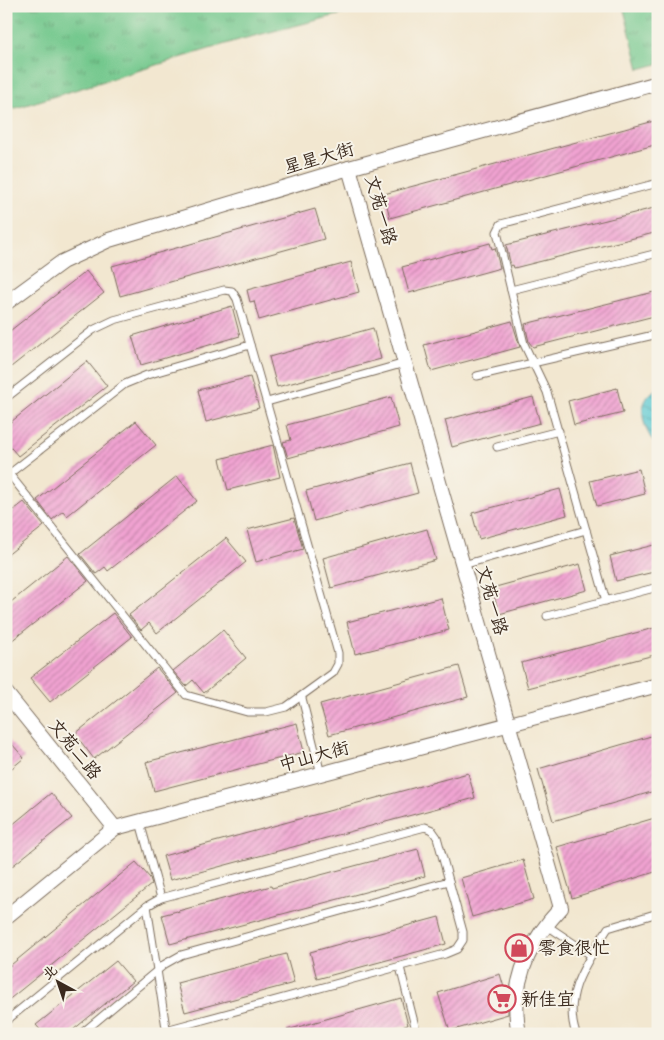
<svg xmlns="http://www.w3.org/2000/svg" width="664" height="1040" viewBox="0 0 664 1040" font-family="'Architects Daughter','LXGW WenKai TC',sans-serif">
  <style>
    .grass { fill: url(#grass-tufts); stroke: #577956 }
    .water { fill: url(#water-waves); stroke: #4c7a78 }
    .building { fill: url(#building-hatch) }
    .lines { fill: none; stroke-linecap: round; stroke-linejoin: round }
    .service-casing { stroke: #7b6c5c; stroke-width: 9 }
    .minor-casing { stroke: #7b6c5c; stroke-width: 16 }
    .service { stroke: #fff; stroke-width: 7 }
    .minor { stroke: #fff; stroke-width: 14 }
    .labels { text-anchor: middle; stroke-width: 4; stroke-linejoin: round; paint-order: stroke }
    .street-label { font-size: 18px; fill: #3b2a1e; stroke: #f7f3e8 }
    .poi-label { font-size: 18px; fill: #3b2a1e; stroke: #f7f3e8; text-anchor: start }
  </style>
  <defs>
    <pattern id="grass-tufts" width="24" height="20" patternUnits="userSpaceOnUse" patternTransform="scale(1.25)"><rect width="24" height="20" fill="#73c88d"/><path d="M3 7l-1-3M5 7V3M7 7l1-3M15 17l-1-3M17 17v-4M19 17l1-3" fill="none" stroke="#60a373"/></pattern>
    <pattern id="water-waves" width="16" height="10" patternUnits="userSpaceOnUse" patternTransform="scale(1.25)"><rect width="16" height="10" fill="#5dcad3"/><path d="M0 5q4-4 8 0t8 0" fill="none" stroke="#4ea4ab"/></pattern>
    <pattern id="building-hatch" width="6" height="6" patternUnits="userSpaceOnUse" patternTransform="scale(1.25)"><rect width="6" height="6" fill="#f1a3d2"/><path d="M-1 1l2-2M0 6l6-6M5 7l2-2" fill="none" stroke="#c485aa"/></pattern>
  </defs>
  <rect width="100%" height="100%" fill="#f7f3e8"/>
  <filter id="ink" filterUnits="userSpaceOnUse"><feTurbulence type="fractalNoise" baseFrequency=".02" numOctaves="2"/><feDisplacementMap in="SourceGraphic" scale="10" xChannelSelector="R" yChannelSelector="G"/><feConvolveMatrix kernelMatrix="1 2 1 2 8 2 1 2 1" color-interpolation-filters="sRGB"/></filter>
  <filter id="wash" filterUnits="userSpaceOnUse"><feTurbulence type="fractalNoise" baseFrequency=".0096" numOctaves="4" result="noise"/><feDisplacementMap in="SourceGraphic" scale="20" xChannelSelector="R" yChannelSelector="G"/><feGaussianBlur stdDeviation="1.12" result="paint"/><feColorMatrix in="noise" values="0 0 0 0 0 0 0 0 0 0 0 0 0 0 0 0 0 1.4 0 .05"/><feComposite in="paint" operator="in"/></filter>
  <g filter="url(#wash)">
    <rect width="100%" height="100%" fill="#f2e7d0"/>
    <g class="grass">
      <path d="M6,6h368l-132,33 -236,72z"/>
      <path d="M623,6h35v58l-19,5z"/>
    </g>
    <path class="water" d="M658,388v60c-15,-18 -25,-46 0,-60z"/>
    <g id="blocks">
      <g class="building">
        <path d="M658,120v24l-268,74 -6,-24z"/>
        <path d="M658,207v25l-144,36 -1,-3 -2,1 -5,-21z"/>
        <path d="M315,209l9,30 -204,57 -8,-30z"/>
        <path d="M490,243l2,6 3,-1 5,20 -91,25 -7,-26z"/>
        <path d="M351,262l8,30 -100,28 -5,-19 -4,1 -3,-12z"/>
        <path d="M86,271l18,22 -98,78v-37z"/>
        <path d="M658,291v24l-125,32 -4,-5 -4,-18z"/>
        <path d="M232,306l8,30 -99,29 -9,-29z"/>
        <path d="M512,321l8,26 -89,24 -7,-26z"/>
        <path d="M373,328l8,31 -104,28 -8,-30z"/>
        <path d="M87,361l20,25 -89,70 -12,-14v-16z"/>
        <path d="M250,377l9,31 -53,14 -8,-32z"/>
        <path d="M617,388l6,25 -49,12 -6,-24z"/>
        <path d="M391,397l8,30 -111,31 -5,-16 8,-2 -4,-15z"/>
        <path d="M533,397l7,26 -88,24 -7,-27z"/>
        <path d="M136,421l20,24 -89,71 -4,-5 -11,9 -15,-20z"/>
        <path d="M273,445l7,32 -52,13 -8,-31z"/>
        <path d="M410,463l8,30 -104,28 -8,-30z"/>
        <path d="M639,469l6,25 -48,12 -7,-25z"/>
        <path d="M177,476l20,25 -89,70 -3,-4 -9,7 -16,-20z"/>
        <path d="M560,489l7,26 -88,24 -7,-26z"/>
        <path d="M24,502l20,24 -38,30v-40z"/>
        <path d="M294,518l9,31 -47,13 -9,-32z"/>
        <path d="M427,529l9,31 -105,28 -8,-30z"/>
        <path d="M226,538l20,24 -89,71 -8,-10 -8,7 -12,-15z"/>
        <path d="M658,544v27l-42,10 -6,-25z"/>
        <path d="M68,556l20,25 -82,64v-39z"/>
        <path d="M580,564l7,26 -88,24 -7,-26z"/>
        <path d="M441,598l8,32 -94,24 -8,-32z"/>
        <path d="M113,613l19,24 -82,65 -20,-24z"/>
        <path d="M658,627v27l-130,34 -7,-25z"/>
        <path d="M223,630l23,28 -42,35 -11,-13 -7,6 -13,-15z"/>
        <path d="M459,666l9,31 -139,38 -9,-31z"/>
        <path d="M157,668l21,25 -84,66 -19,-25z"/>
        <path d="M297,723l7,29 -150,39 -8,-29z"/>
        <path d="M658,734v56l-105,31 -15,-52z"/>
        <path d="M6,737l18,21 -18,15z"/>
        <path d="M468,773l7,25 -305,82 -7,-24z"/>
        <path d="M51,793l21,25 -66,53v-41z"/>
        <path d="M658,817v54l-86,27 -15,-51z"/>
        <path d="M418,849l7,27 -255,68 -8,-29 15,-4 2,2 -1,-2 93,-25 1,2z"/>
        <path d="M523,860l11,39 -62,18 -11,-39z"/>
        <path d="M136,862l14,16 2,6 -146,118v-33z"/>
        <path d="M439,917l7,27 -129,35 -7,-27z"/>
        <path d="M286,954l8,29 -109,29 -8,-29z"/>
        <path d="M116,961l17,20 -65,53h-24l-8,-9z"/>
        <path d="M500,974l8,27v13l-58,17 -12,-38z"/>
        <path d="M401,998l7,27 -29,9h-91l-1,-4z"/>
      </g>
    </g>
  </g>
  <g filter="url(#ink)">
    <use href="#blocks" fill-opacity="0" stroke="#7b6c5c" stroke-width="1"/>
    <g class="lines">
      <g class="service-casing">
        <g id="service">
          <path d="M511,290l147,-37"/>
          <path d="M477,376l181,-42"/>
          <path d="M6,398l87,-68 21,-10 110,-30 8,1 5,8 101,354v11l-5,9 -47,34 -20,5h-19l-61,-17 -180,-225"/>
          <path d="M267,402l138,-39"/>
          <path d="M497,447l62,-16"/>
          <path d="M9,474l116,-90 22,-9 103,-30"/>
          <path d="M463,565l123,-35"/>
          <path d="M606,601l-59,-209 -23,-48 -27,-112 4,-8 157,-41"/>
          <path d="M547,616l111,-29"/>
          <path d="M302,698l19,76"/>
          <path d="M140,822l21,76"/>
          <path d="M147,906l20,128"/>
          <path d="M546,925l45,30"/>
          <path d="M400,967l17,67"/>
          <path d="M6,1021l141,-115 14,-8 264,-71 7,3 5,7 26,95v8l-6,9 -12,5 -279,76"/>
          <path d="M81,1034l84,-70 16,-9 268,-74"/>
          <path d="M576,1034c-14,-41 12,-73 32,-106l50,-15"/>
        </g>
      </g>
      <g class="minor-casing">
        <g id="minor">
          <path d="M349,168l212,740c-33,35 -52,77 -42,126"/>
          <path d="M6,303l56,-41 47,-22 240,-72 309,-85"/>
          <path d="M6,693l109,135"/>
          <path d="M6,917l109,-89 543,-143"/>
        </g>
      </g>
      <use href="#service" class="service"/>
      <use href="#minor" class="minor"/>
    </g>
  </g>
  <defs>
    <g id="shop-ring" transform="scale(1.4375)"><circle r="9.5" fill="#f7f3e8" stroke="#d1495b" stroke-width="1.5"/><path d="M-5-2.5h2.3a2.7 3.5 0 0 1 5.4 0H5L5.5 6h-11ZM-1.5-2.5h3a1.5 2.3 0 0 0-3 0Z" fill="#d1495b"/></g>
    <g id="supermarket-ring" transform="scale(1.4375)"><circle r="9.5" fill="#f7f3e8" stroke="#d1495b" stroke-width="1.5"/><path d="M-6-5.5h2.5l.6 2H6L4.5 2H-2.5L-4.4-4H-6ZM-1.5 3.2a1.3 1.3 0 1 0 .1 0ZM3 3.2a1.3 1.3 0 1 0 .1 0Z" fill="#d1495b"/></g>
  </defs>
  <g fill-rule="evenodd">
    <use href="#shop-ring" x="519" y="948"/>
    <use href="#supermarket-ring" x="502" y="999"/>
  </g>
  <g class="labels">
    <g class="street-label">
      <text transform="translate(319 158) rotate(-16)" y="6">星星大街</text>
      <text transform="translate(381 210) rotate(74)" y="6">文苑一路</text>
      <text transform="translate(492 600) rotate(74)" y="6">文苑一路</text>
      <text transform="translate(75 749) rotate(51)" y="6">文苑二路</text>
      <text transform="translate(314 756) rotate(-15)" y="6">中山大街</text>
    </g>
    <g class="poi-label">
      <text x="538" y="954">零食很忙</text>
      <text x="521" y="1005">新佳宜</text>
    </g>
  </g>
  <rect width="664" height="1040" fill="none" stroke="#f7f3e8" stroke-width="25"/>
  <g transform="translate(58 982) rotate(320)" stroke="#f7f3e8" stroke-width="4" paint-order="stroke">
  <path d="M0-4L9 19L0 12L-9 19Z" fill="#3b2a1e"/>
  <text y="-8" font-size="14" font-weight="bold" text-anchor="middle" fill="#3b2a1e">北</text>
  </g>
</svg>
